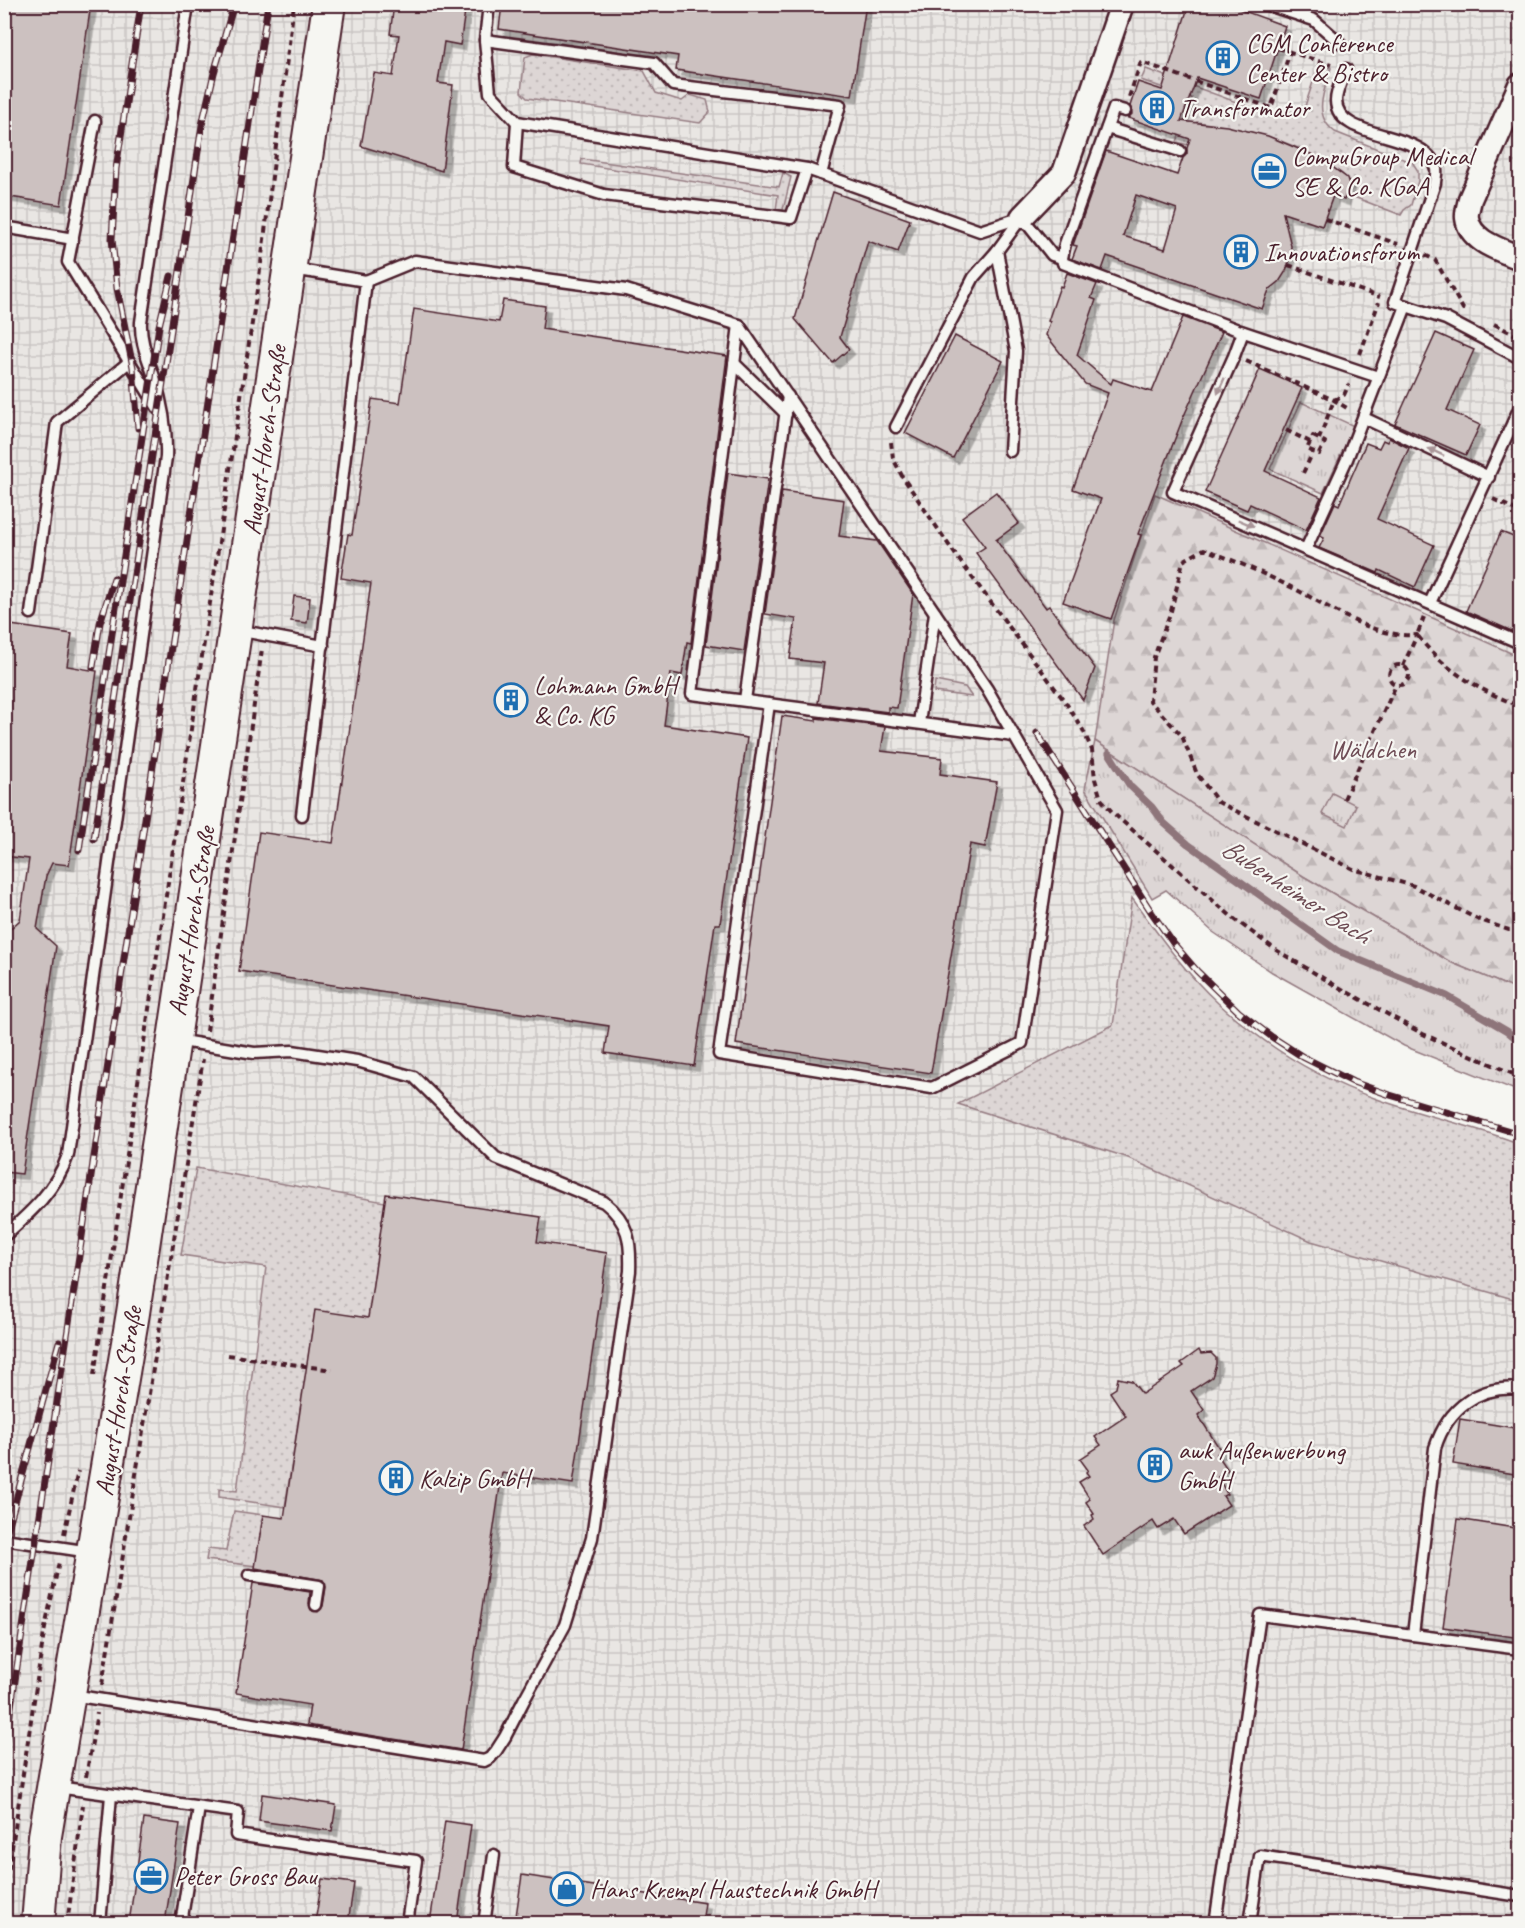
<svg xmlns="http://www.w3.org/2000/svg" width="1525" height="1928" viewBox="0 0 1525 1928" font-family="Caveat,sans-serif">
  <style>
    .industrial { fill: url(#industrial-grid) }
    .grass { fill: url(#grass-dots); stroke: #947a80; stroke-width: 1.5 }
    .forest { fill: url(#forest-firs); stroke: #947a80; stroke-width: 1.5 }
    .park { fill: url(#park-tufts); stroke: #947a80; stroke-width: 1.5 }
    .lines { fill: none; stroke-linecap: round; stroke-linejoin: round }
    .stream { stroke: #8e747a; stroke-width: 7 }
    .building { fill: #ccc1c0; stroke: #4a1f2b; stroke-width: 1.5; fill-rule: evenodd; filter: url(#shadow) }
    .lane-casing { stroke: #4a1f2b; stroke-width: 15 }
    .street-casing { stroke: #4a1f2b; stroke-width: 27 }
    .secondary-casing { stroke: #4a1f2b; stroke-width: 36 }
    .path { stroke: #4a1f2b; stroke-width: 4; stroke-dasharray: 6 4.5; stroke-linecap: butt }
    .lane { stroke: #f6f6f2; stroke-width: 10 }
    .street { stroke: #f6f6f2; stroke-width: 22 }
    .secondary { stroke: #f6f6f2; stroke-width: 32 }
    .rail-casing { stroke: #4a1f2b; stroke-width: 7 }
    .rail { stroke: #f6f6f2; stroke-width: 4.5; stroke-dasharray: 14; stroke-linecap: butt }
    .oneway { fill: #a99598 }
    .labels { text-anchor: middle; stroke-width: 4.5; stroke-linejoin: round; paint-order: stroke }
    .poi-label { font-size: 26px; fill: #4a1f2b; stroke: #f6f6f2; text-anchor: start }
    .street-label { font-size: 26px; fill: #4a1f2b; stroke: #f6f6f2 }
    .park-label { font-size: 26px; fill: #6f4d56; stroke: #f6f6f2 }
    .water-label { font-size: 27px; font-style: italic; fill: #6c4a52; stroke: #f6f6f2 }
  </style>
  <defs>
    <pattern id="industrial-grid" width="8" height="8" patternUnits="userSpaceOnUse" patternTransform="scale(1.5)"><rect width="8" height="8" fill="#e9e6e3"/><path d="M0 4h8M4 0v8" fill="none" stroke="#c9c5c3"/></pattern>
    <pattern id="grass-dots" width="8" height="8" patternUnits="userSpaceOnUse" patternTransform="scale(1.5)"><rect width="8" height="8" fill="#ddd6d5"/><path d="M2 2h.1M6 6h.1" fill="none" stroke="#bfb7b7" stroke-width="1.8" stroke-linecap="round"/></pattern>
    <pattern id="forest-firs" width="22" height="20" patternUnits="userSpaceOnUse" patternTransform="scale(1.5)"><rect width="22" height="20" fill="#ddd6d5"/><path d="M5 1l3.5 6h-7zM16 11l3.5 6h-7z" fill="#bfb7b7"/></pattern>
    <pattern id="park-tufts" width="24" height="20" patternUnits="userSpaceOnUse" patternTransform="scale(1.5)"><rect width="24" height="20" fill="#ddd6d5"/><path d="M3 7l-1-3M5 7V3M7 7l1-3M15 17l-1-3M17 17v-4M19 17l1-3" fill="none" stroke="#bfb7b7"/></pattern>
    <filter id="shadow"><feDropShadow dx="5.5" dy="5.5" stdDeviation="0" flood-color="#0004"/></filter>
  </defs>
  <rect width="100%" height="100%" fill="#f6f6f2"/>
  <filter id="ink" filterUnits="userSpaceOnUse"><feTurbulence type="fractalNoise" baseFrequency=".0167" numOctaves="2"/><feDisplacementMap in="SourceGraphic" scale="12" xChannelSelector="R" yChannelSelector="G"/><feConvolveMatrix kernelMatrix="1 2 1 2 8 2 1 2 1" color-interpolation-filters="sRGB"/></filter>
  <g filter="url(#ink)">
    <path class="industrial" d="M5,5h1515v652l-365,-163 -41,126 -19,121 -10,48 61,99 -14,10 -19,127 -155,79 168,53 185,84 209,60v622l-1515,1z"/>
    <g class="grass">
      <path d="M533,54l111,17 12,22 26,8 8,-6 17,5 3,12 -10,11 -173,-25 -6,-6 4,-35z"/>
      <path d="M1319,64l12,4c-7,23 -19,47 4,64l78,31 5,8v10l-7,24 -7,5 -3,5 -55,-21c2,-5 4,-9 2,-13 -2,-6 -9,-9 -14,-13 -40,-28 -89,-40 -137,-46l-9,23 -11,-3 15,-44 -51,-18 5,-11 131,48 9,-7 16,5z"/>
      <path d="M582,159l197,28 4,-14 8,4 -8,33h-7l2,-15 -197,-31z"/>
      <path d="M935,681l30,6 7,10 -38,-5z"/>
      <path d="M1132,898c25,35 54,76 86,105 46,42 101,76 159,96 47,17 97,27 143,45v157l-209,-60 -185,-84 -168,-53 155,-79z"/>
      <path d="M196,1168l189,34 -17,116 -53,-7 -7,47 25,4 -28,15 -20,130 -66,-10v-8l18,2 29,-224 -85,-12z"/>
      <path d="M234,1511l29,4 -6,44 75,16 -126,-15 2,-11 18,2z"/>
    </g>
    <path class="forest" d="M1155,494l365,163v334l-68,-28 -149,-87 -208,-135 19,-121z"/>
    <g class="park">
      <path d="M1301,402l53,24 -31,67 -53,-24z"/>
      <path d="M1095,741l208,135 149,87 68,28v101l-116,-46 -132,-74 -59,-40 -47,-42 -14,8 -67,-109z"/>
      <path d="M1332,793l24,12 -9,21 -25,-12z"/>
    </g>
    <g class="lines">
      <path class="stream" d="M1109,753l21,33 22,21 12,16 24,21 150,107 109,45 60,35 13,11"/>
    </g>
    <g class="building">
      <path d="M4,4h87l-30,201 -57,-9z"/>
      <path d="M394,4h72l-6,41 -16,-3 -6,41 15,2 -11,86 -81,-25 13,-73 19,3 6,-41 -9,-1z"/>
      <path d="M502,4h364l-14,92 -176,-26 2,-14 -179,-27z"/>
      <path d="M1189,4h36l60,22 -24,73 -64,-21 -16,43 46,5 41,10 52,22 27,20 2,6 -5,16 -11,-4 -11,30 -39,-13 8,33 -1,12 -4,13 -7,11 -10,8 -7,19 -155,-53 -5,14 -30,-11 5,-13 -4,-1 33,-94 71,24 6,-17 4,-4v-6l3,-9 -62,-21 4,-4 -2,-8 8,-24 24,8zM1136,195l41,14 -12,40 -42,-13z"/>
      <path d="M833,192l77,28 -12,32 -30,-11 -28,96 9,12 -16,14 -38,-44z"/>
      <path d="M1067,273l30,11 -6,14 5,2 -19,55 34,29 2,-5 39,13 31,-75 39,15 -39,86 -45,116 3,1 -30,84 -48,-17 38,-103 -28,-10 35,-96 -23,-9 -39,-49 4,-13 -2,-1 12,-35 2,1z"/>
      <path d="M503,300l42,6 -3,23 185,27 -36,287 -4,-1 -5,33 -11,-2 -7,52 83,13 -27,186h-5l-21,142 -89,-13 4,-27 -370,-55 20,-139 74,11 38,-260 -30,-5 7,-44 4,1 20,-136 28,4 14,-94 85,13z"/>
      <path d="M1436,333l38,17 -27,60 33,15 -14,30 -71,-31z"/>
      <path d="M955,336l48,25 -50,97 -48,-25z"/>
      <path d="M1260,369l42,19 -37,83 56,26 -15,33 -56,-26 -3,6 -42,-18z"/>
      <path d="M1389,438l20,10 -32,71 57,26 -19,42 -36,-17 -1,3 -59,-25 5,-10 -4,-2 15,-33 4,2 27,-62 13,5 4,-8 4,2z"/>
      <path d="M728,473l40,6 -24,172 -38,-6z"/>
      <path d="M782,491l62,9 -5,36 38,5 36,53 -16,114 -9,-1v5l-70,-9 6,-40 -34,-4 6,-40 -31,-5z"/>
      <path d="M996,492l23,31 -23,17 50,68 3,-2 46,62 -12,32 -107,-147 9,-6 -23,-30z"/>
      <path d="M1501,532l20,8v77l-7,15 -48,-21z"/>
      <path d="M294,596l16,2 -3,25 -16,-2z"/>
      <path d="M4,624l68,10 -5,32 30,5 -28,194 -17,-2 -6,13 -9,53 19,17 -34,228 -18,-2v-238l16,-14 9,-61 -25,-3z"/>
      <path d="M782,716l34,5v-3l69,9 -4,24 61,7 -2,16 57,8 -12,65 -15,-3 -39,229 -195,-29z"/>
      <path d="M386,1194l155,23 -4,25 70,11 -34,231 -71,-11 -41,277 -154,-25 3,-20 -74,-12 17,-110 57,9 -1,12 2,6 7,2 5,-6 3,-19 -3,-7 -68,-12 8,-53 21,3 31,-208 53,8z"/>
      <path d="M1199,1350l2,4 10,-1 5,5v6l-4,13 -21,14 13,19 -6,5 23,36 -4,3 11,16 -10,7 9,17 -4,2 6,9 -45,29 -10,-15 -16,10 -5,-8 -50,34 -19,-29 10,-7 -2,-4 2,-1 -8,-12 4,-3 -11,-17 10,-6 -3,-4 2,-2 -8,-11 21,-14 -6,-8 31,-21 -16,-24 6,-4 2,-10 14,3 10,13 42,-28 -3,-3z"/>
      <path d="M1460,1419l61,10v46l-68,-11z"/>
      <path d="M1458,1519l63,10v109l-78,-11z"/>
      <path d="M262,1794l74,11 -4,26 -73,-10z"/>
      <path d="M144,1819l36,5 -15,99h-36z"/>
      <path d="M445,1821l26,4 -14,98h-27z"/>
      <path d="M522,1875l183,28 -3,20h-187z"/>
      <path d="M322,1879l32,4 -6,40h-33z"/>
    </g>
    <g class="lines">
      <g class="lane-casing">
        <g id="lane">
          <path d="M489,4l-4,36 5,53 27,29 290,47 173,62 42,-14"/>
          <path d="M1265,4l49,16 25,22"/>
          <path d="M485,40l169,23 19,22 167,20 -19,69"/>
          <path d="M1346,69c-3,10 -10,21 -10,32 1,41 91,28 100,68 1,4 -1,10 -1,14l-40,119 11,4"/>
          <path d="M1125,111l-11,-3 -49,136 -3,14 1,5 175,67 140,47"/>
          <path d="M95,121l-27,141 91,148"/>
          <path d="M517,122l-3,45 90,28 187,23 16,-49"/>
          <path d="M1107,128l73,23"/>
          <path d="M1022,217l30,38 10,3"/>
          <path d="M4,227l69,12"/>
          <path d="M997,251l19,100 -6,100"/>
          <path d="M293,269l73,12 49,-20 211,29 113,35 248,364 70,121 -35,233 -90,45 -213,-34 50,-350"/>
          <path d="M739,325l-47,369 322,42"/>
          <path d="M1243,332l-9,24 -61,136 347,151"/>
          <path d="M734,363l52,51"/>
          <path d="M1364,418l125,59"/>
          <path d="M896,427l78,-150 23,-26 25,-34"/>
          <path d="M1306,549l41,-90 59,-153 40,13 74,39"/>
          <path d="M1430,603l90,-196"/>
          <path d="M31,613l26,-191 72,-60"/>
          <path d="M237,630l86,16"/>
          <path d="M745,700l43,-304"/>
          <path d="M919,723l16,-110"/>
          <path d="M302,815l64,-534"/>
          <path d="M4,1236c27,-24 52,-46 64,-81l98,-698c1,-27 -4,-54 -12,-80 -6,-19 -14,-35 -13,-55l47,-318"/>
          <path d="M4,1539l86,13"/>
          <path d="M249,1575l70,11 -3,19"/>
          <path d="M1413,1635l22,-187c13,-40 43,-63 85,-59"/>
          <path d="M72,1695l412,66 6,-3 6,-7 9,-14 19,-37 41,-75 27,-87 38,-267c1,-30 -1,-49 -26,-69l-108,-44 -82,-81 -57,-16 -65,-10 -38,2 -78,-13"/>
          <path d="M57,1787l181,25 -2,23 180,26 -9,63"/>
          <path d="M100,1924l11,-129"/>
          <path d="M181,1924l18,-117"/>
          <path d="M484,1924l10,-69"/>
          <path d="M1215,1924l45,-309 260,34"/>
          <path d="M1250,1924l10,-68 260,40"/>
        </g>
      </g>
      <g class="street-casing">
        <g id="street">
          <path d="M1520,85l-50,114c-1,6 -4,14 -3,19 3,24 35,32 53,40"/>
          <path d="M1022,217l42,-44 58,-169"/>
        </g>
      </g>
      <g class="secondary-casing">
        <path id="secondary" d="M38,1924l7,-88 88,-523 196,-1309"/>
      </g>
      <g class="path">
        <path d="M1278,48l53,17"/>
        <path d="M1129,97l12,-35 130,46 19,-56"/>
        <path d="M1325,219l73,25"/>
        <path d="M1425,255l10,5 28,49 3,1"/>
        <path d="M1288,265l92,32"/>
        <path d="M1494,324l26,13"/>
        <path d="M1360,354l19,-52"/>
        <path d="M1246,361l88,39 16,10"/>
        <path d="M1286,430l24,12"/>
        <path d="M1313,436l12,6 -6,12 -12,-5z"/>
        <path d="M1319,439l15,-39 10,-5 5,-11"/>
        <path d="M891,442l2,16 9,18 55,81 109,146 17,27 9,20 3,29 6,20 12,14 120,105 43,32 57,34 90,50 97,43"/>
        <path d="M1303,473l10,-21"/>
        <path d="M1493,499l27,13"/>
        <path d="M1424,617l-7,18c28,36 61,55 103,71"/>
        <circle cx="1399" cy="675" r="10"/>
        <path d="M1403,666l14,-31c-44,3 -83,-26 -120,-45 -30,-15 -61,-29 -93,-41l-21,12 -12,50 -17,46 -4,44 32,35 15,38 21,28 135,67 61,17 63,33 32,11h11"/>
        <path d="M1344,799l52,-114"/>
        <path d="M207,1031l55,-382"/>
        <path d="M228,1355l104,15"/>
        <path d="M94,1375l167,-1112 33,-259"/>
        <path d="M64,1534l14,-63"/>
        <path d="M102,1685l101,-626"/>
        <path d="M86,1777l11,-64"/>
        <path d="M4,1901l40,-268 15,-71"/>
        <path d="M67,1924l16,-119"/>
      </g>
      <use href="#lane" class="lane"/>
      <use href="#street" class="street"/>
      <use href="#secondary" class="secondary"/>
      <g class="rail-casing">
        <g id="rail">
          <path d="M138,428l-5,-61 -16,-79 -5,-49 4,-70 25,-165"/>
          <path d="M93,667l7,-44 14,-45"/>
          <path d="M1037,733l115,180 21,30 24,28 42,41 33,25 31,20 50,25 37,13 130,39"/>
          <path d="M94,839l108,-714 12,-52 20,-69"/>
          <path d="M79,850l80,-524 12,-50"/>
          <path d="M4,1543l55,-201"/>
          <path d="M4,1753l264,-1749"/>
        </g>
      </g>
      <use href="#rail" class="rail"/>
    </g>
    <defs><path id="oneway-solid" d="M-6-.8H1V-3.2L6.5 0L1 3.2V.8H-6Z" transform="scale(1.5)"/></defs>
    <g class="oneway">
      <use href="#oneway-solid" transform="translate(1221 386) rotate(114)"/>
      <use href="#oneway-solid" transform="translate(1436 452) rotate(-155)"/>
      <use href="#oneway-solid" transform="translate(1246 523) rotate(23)"/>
    </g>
  </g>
  <defs>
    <g id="building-ring" transform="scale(1.725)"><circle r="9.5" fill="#f6f6f2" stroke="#1f6fb2" stroke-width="1.5"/><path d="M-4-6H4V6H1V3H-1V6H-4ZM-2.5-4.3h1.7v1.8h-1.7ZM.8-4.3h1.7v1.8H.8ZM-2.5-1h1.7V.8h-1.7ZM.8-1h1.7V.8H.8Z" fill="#1f6fb2"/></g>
    <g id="office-ring" transform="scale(1.725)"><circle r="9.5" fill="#f6f6f2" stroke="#1f6fb2" stroke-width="1.5"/><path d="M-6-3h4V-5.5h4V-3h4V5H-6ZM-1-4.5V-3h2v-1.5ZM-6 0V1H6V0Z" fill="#1f6fb2"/></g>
    <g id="shop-ring" transform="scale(1.725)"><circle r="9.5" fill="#f6f6f2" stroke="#1f6fb2" stroke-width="1.5"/><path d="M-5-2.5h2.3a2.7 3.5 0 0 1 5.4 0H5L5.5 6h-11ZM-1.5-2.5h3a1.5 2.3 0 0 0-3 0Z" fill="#1f6fb2"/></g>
  </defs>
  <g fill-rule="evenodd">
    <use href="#building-ring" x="1223" y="58"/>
    <use href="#building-ring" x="1157" y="108"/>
    <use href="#office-ring" x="1269" y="171"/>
    <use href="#building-ring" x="1241" y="252"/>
    <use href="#building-ring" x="511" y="700"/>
    <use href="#building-ring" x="1155" y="1465"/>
    <use href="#building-ring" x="396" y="1478"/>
    <use href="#office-ring" x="151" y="1876"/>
    <use href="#shop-ring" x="567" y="1889"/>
  </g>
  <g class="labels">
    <g class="poi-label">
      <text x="1246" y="52">CGM Conference<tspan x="1246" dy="30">Center &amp; Bistro</tspan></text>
      <text x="1180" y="117">Transformator</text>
      <text x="1292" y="165">CompuGroup Medical<tspan x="1292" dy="30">SE &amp; Co. KGaA</tspan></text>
      <text x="1264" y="261">Innovationsforum</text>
      <text x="534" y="694">Lohmann GmbH<tspan x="534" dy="30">&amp; Co. KG</tspan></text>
      <text x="1178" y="1459">awk Außenwerbung<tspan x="1178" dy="30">GmbH</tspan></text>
      <text x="419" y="1487">Kalzip GmbH</text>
      <text x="174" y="1885">Peter Gross Bau</text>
      <text x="590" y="1898">Hans Krempl Haustechnik GmbH</text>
    </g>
    <g class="street-label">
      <text transform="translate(264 440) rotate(-82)" y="9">August-Horch-Straße</text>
      <text transform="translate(191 921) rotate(-81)" y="9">August-Horch-Straße</text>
      <text transform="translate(118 1401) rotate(-81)" y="9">August-Horch-Straße</text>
    </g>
    <g class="park-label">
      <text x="1373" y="758">Wäldchen</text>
    </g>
    <g class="water-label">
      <text transform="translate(1296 891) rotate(33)" y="9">Bubenheimer Bach</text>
    </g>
  </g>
  <rect width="1525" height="1928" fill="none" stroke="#f6f6f2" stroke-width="24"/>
  <rect x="12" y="12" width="1501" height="1904" fill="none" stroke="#4a1f2b" stroke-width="2" filter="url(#ink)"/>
</svg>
